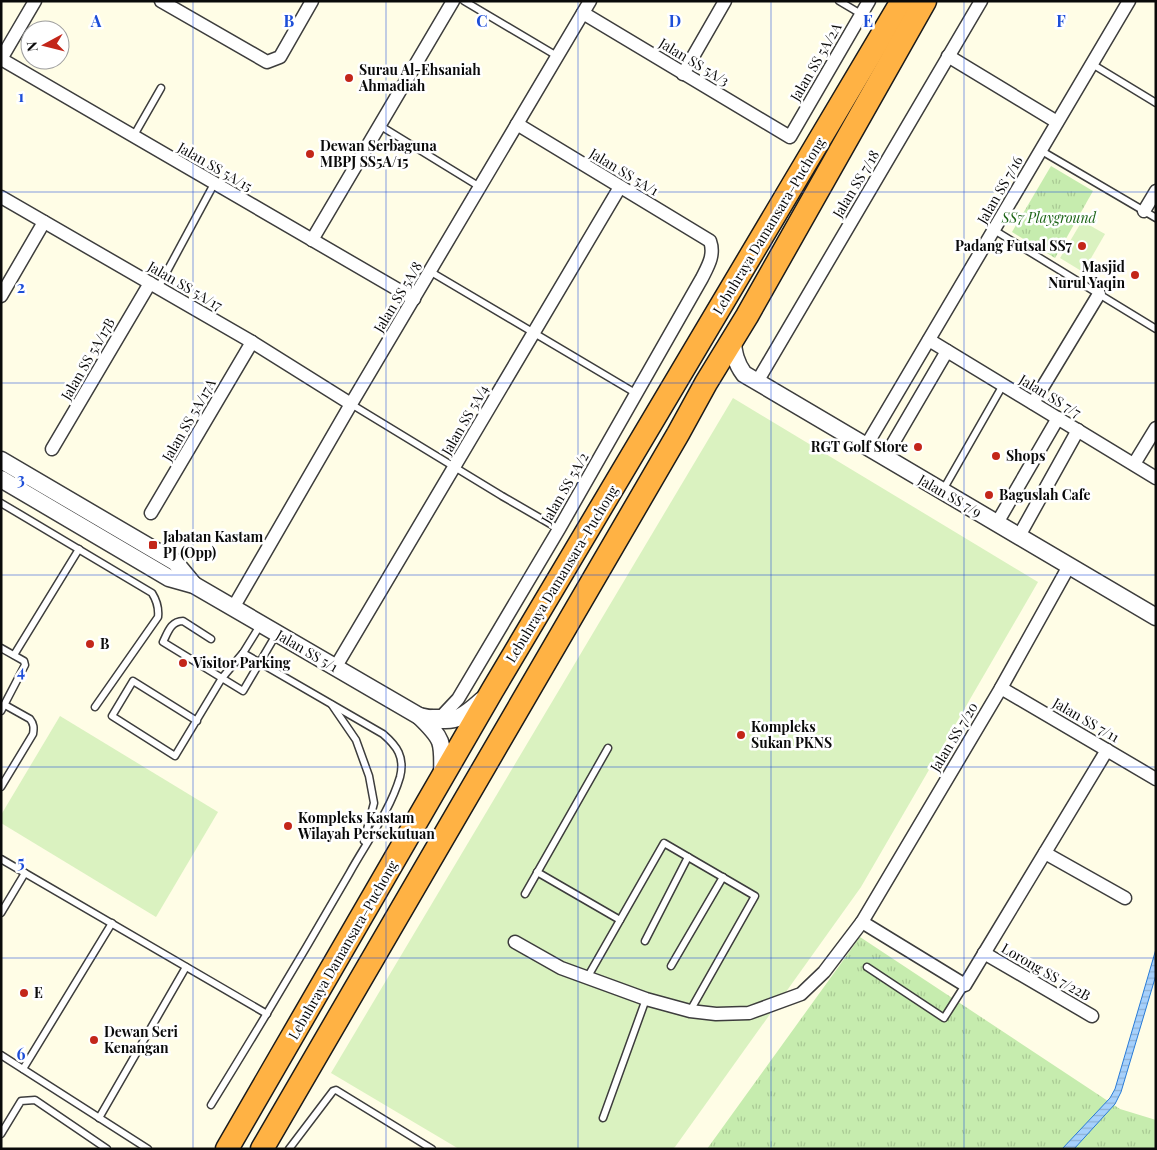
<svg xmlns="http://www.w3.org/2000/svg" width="1157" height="1150" viewBox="0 0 1157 1150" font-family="'Playfair Display',serif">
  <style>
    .park { fill: url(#park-tufts) }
    .pitch { fill: #daf2c0 }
    .water { fill: url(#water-rules); stroke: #287bd7 }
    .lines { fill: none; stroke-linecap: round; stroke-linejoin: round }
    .service-casing { stroke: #3d3d3d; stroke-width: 9 }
    .minor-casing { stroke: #3d3d3d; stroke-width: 15 }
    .tertiary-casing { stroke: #3d3d3d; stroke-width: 19 }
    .motorway-casing { stroke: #1b1b1b; stroke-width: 25 }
    .service { stroke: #fff; stroke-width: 6 }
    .minor { stroke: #fff; stroke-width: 12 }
    .tertiary { stroke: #fff; stroke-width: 16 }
    .motorway { stroke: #ffb244; stroke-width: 22 }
    .grid { fill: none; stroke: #1d4ed8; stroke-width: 1; stroke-opacity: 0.55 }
    .poi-dot { fill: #c32619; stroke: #fff; stroke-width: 2 }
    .labels { text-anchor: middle; stroke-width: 5; stroke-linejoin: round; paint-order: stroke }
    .street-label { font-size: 14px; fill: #0a0a0a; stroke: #fff }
    .poi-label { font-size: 14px; font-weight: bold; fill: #0a0a0a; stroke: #fff; text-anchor: start }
    .park-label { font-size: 14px; font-style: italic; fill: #1d6517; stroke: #fff }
    .grid-label { font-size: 16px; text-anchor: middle; font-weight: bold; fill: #1d4ed8; stroke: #fff; stroke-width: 5; stroke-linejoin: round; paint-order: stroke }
  </style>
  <defs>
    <pattern id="park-tufts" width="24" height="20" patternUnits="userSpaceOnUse" patternTransform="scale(1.25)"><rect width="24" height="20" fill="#c6ecae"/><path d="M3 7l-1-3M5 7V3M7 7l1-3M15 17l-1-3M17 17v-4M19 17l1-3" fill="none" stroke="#a9c994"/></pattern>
    <pattern id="water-rules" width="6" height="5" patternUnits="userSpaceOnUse" patternTransform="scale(1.25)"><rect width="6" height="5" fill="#a6d0fb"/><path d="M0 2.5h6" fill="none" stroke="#8eb1d6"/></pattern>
  </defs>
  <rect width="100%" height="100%" fill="#fffde6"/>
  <g class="park">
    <path d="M1051,166l42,25 -38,67 -43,-26z"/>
    <path d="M860,937l260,172 36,11v29h-449z"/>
  </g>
  <g class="pitch">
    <path d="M1082,221l23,13 -22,38 -23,-14z"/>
    <path d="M733,398l305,184 -177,305 -186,260 -3,2h-213l-128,-76z"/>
    <path d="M60,716l158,96 -62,105 -155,-94v-8z"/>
  </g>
  <path class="water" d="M1156,949v26l-35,117 -6,12 -41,45h-12l48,-51 5,-9z"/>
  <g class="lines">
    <g class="service-casing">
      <g id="service">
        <path d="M464,1l93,55"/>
        <path d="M839,1l22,13"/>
        <path d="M1092,64l64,39"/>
        <path d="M379,125l101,62"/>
        <path d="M133,137l28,-49"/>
        <path d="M1040,150l116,68"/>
        <path d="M994,230l162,99"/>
        <path d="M431,272l206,122"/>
        <path d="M158,288l56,-104"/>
        <path d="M351,404l151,92 57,33"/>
        <path d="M943,490l60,-105"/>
        <path d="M1,503l151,90c5,8 7,15 6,24l-63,90"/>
        <path d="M211,639l-28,-18c-12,0 -15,11 -20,21l80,49 34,-58"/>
        <path d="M1,648l23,13 1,4 -24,46"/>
        <path d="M14,655l65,-106"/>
        <path d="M332,705l24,35 13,36 5,27 -10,38"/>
        <path d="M197,721l-64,-40 -21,35 63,40 47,-78 21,-25 18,-29"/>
        <path d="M1,787l32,-53c1,-6 1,-10 -3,-15l-25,-14"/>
        <path d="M1,859l266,155"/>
        <path d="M537,872l83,48"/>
        <path d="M525,894l83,-146"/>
        <path d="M1,913l24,-40"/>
        <path d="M645,941l43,-84"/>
        <path d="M671,966l52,-89"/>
        <path d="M867,967l77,51 21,-33"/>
        <path d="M587,978l77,-135 91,53 -65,115"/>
        <path d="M1,1055l147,94"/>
        <path d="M23,1069l89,-146"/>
        <path d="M211,1105c47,-76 93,-153 138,-231 17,-31 41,-63 51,-97 5,-20 -3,-31 -17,-43l-140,-81"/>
        <path d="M99,1118l87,-151"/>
        <path d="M603,1118l43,-119"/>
        <path d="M1,1134l20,-33 14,-1 72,49"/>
        <path d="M289,1149l44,-58 3,-1 96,59"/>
      </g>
    </g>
    <g class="minor-casing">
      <g id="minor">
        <path d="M161,1l106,61 13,-5 32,-56"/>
        <path d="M583,13l207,124 79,-136"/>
        <path d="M948,56l109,66"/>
        <path d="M1,59l413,240"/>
        <path d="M1,59l34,-58"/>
        <path d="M683,74l42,-73"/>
        <path d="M1,197l251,145 99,62"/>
        <path d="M1144,211l12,-20"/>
        <path d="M312,240l141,-239"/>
        <path d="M1,296l43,-74"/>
        <path d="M929,340l227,138"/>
        <path d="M757,382l224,-381"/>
        <path d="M1033,403l66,-109"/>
        <path d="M866,446l263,-445"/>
        <path d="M52,449l98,-166"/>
        <path d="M885,457l62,-106"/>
        <path d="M1134,464l22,-36"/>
        <path d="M151,513l101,-171"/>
        <path d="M997,523l61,-105"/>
        <path d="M1019,536l59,-106"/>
        <path d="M233,608l118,-204 239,-403"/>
        <path d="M335,668l285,-481"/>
        <path d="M1001,688l155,91"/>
        <path d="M432,716h10l16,-17 101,-170 143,-251c6,-12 13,-23 8,-37l-193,-117"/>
        <path d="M1045,853l80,45"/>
        <path d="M862,922l103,63 142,-235"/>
        <path d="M515,942l46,26 85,31 44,12 26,3 33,-1 52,-19 23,-22 38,-50 139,-234 68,-122"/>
        <path d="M984,953l108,63"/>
      </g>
    </g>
    <g class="tertiary-casing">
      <g id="tertiary">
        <path d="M732,338c2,14 3,24 12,36l412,243"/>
        <path d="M1,460l174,102 19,23"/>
        <path d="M1,479l168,99 25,7 225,131c25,24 24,26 23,60"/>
        <path d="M419,716c33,7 38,7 63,-16"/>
      </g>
    </g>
    <g class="motorway-casing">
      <g id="motorway">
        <path d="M227,1149l265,-458 410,-690"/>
        <path d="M262,1149l416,-715 28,-51 41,-67 178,-315"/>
      </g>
    </g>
    <use href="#service" class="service"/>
    <use href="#minor" class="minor"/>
    <use href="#tertiary" class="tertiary"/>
    <use href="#motorway" class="motorway"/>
  </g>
  <path class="grid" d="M193,1v1148M386,1v1148M578,1v1148M771,1v1148M964,1v1148M1,192h1155M1,383h1155M1,575h1155M1,767h1155M1,958h1155"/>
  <g class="poi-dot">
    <circle cx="349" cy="78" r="5"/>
    <circle cx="310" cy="154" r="5"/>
    <circle cx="1082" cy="246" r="5"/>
    <circle cx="1135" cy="275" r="5"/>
    <circle cx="918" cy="447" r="5"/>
    <circle cx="996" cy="456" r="5"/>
    <circle cx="989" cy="495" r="5"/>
    <rect x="148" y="540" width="10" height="10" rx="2.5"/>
    <circle cx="90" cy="644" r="5"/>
    <circle cx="183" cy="663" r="5"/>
    <circle cx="741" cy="735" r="5"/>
    <circle cx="288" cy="826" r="5"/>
    <circle cx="24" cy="993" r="5"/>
    <circle cx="94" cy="1040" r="5"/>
  </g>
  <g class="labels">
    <g class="street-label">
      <text transform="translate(694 62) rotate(31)" y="5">Jalan SS 5A/3</text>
      <text transform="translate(816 62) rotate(-60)" y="5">Jalan SS 5A/2A</text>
      <text transform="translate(215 167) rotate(30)" y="5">Jalan SS 5A/15</text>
      <text transform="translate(624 172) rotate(31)" y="5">Jalan SS 5A/1</text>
      <text transform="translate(856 184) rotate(-59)" y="5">Jalan SS 7/18</text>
      <text transform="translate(1000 190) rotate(-60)" y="5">Jalan SS 7/16</text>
      <text transform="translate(769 226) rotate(-59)" y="5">Lebuhraya Damansara–Puchong</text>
      <text transform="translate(185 286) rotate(30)" y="5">Jalan SS 5A/17</text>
      <text transform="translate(398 297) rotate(-59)" y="5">Jalan SS 5A/8</text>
      <text transform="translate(88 359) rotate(-60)" y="5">Jalan SS 5A/17B</text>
      <text transform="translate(1050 396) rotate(31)" y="5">Jalan SS 7/7</text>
      <text transform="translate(189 420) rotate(-60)" y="5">Jalan SS 5A/17A</text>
      <text transform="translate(465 420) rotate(-60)" y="5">Jalan SS 5A/4</text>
      <text transform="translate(565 488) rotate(-60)" y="5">Jalan SS 5A/2</text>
      <text transform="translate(950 496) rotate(30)" y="5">Jalan SS 7/9</text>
      <text transform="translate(562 574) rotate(-59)" y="5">Lebuhraya Damansara–Puchong</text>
      <text transform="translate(307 651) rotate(30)" y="5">Jalan SS 5/1</text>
      <text transform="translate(1086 720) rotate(30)" y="5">Jalan SS 7/11</text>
      <text transform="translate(954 737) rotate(-59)" y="5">Jalan SS 7/20</text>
      <text transform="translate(343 950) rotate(-60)" y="5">Lebuhraya Damansara–Puchong</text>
      <text transform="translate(1046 972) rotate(30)" y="5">Lorong SS 7/22B</text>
    </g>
    <g class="poi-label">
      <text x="359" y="75">Surau Al-Ehsaniah<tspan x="359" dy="16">Ahmadiah</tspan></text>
      <text x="320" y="151">Dewan Serbaguna<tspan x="320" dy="16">MBPJ SS5A/15</tspan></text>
      <text x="1072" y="251" text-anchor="end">Padang Futsal SS7</text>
      <text x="1125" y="272" text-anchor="end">Masjid<tspan x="1125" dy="16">Nurul Yaqin</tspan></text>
      <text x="908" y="452" text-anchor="end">RGT Golf Store</text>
      <text x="1006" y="461">Shops</text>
      <text x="999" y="500">Baguslah Cafe</text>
      <text x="163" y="542">Jabatan Kastam<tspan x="163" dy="16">PJ (Opp)</tspan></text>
      <text x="100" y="649">B</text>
      <text x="193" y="668">Visitor Parking</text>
      <text x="751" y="732">Kompleks<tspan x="751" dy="16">Sukan PKNS</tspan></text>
      <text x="298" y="823">Kompleks Kastam<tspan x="298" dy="16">Wilayah Persekutuan</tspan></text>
      <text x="34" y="998">E</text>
      <text x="104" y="1037">Dewan Seri<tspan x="104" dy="16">Kenangan</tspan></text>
    </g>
    <g class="park-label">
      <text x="1049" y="223">SS7 Playground</text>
    </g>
  </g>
  <g class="grid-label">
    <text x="96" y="27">A</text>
    <text x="289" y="27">B</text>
    <text x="482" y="27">C</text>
    <text x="675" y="27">D</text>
    <text x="868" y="27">E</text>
    <text x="1061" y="27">F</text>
    <text x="21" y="102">1</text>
    <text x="21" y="293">2</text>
    <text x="21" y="485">3</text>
    <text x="21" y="677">4</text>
    <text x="21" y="868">5</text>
    <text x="21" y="1060">6</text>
  </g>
  <rect width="1157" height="1150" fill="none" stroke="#0a0a0a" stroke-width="5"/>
  <g transform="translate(45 45) rotate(263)"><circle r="24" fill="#ffffff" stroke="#9d9d9d"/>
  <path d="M0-4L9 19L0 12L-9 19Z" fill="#c32619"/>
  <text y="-8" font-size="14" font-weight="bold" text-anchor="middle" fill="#0a0a0a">N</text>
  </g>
</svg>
